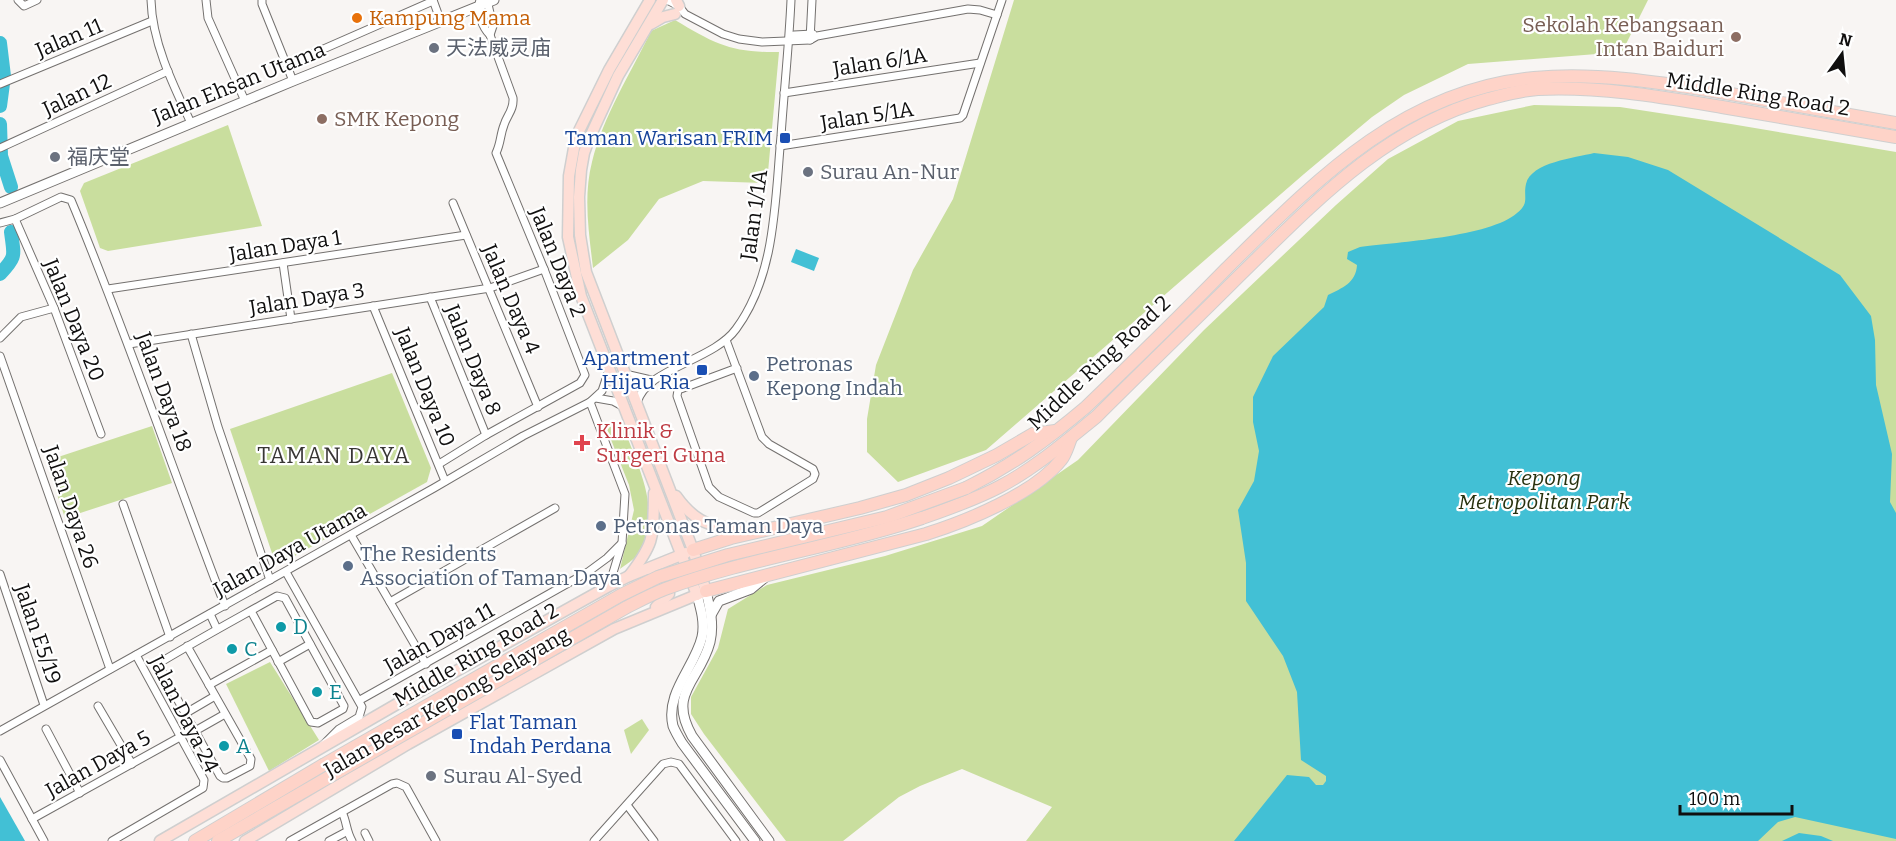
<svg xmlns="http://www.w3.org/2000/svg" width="1896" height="841" viewBox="0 0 1896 841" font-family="Bitter,'Noto Sans SC',serif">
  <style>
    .green { fill: #c9de9e }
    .water { fill: #42c0d5 }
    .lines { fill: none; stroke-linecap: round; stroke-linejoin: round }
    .river { stroke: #42c0d5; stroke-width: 14 }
    .minor-casing { stroke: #74716f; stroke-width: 9 }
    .tertiary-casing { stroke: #74716f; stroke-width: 11 }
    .primary-casing { stroke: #cfcfcf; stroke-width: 13 }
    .trunk-casing { stroke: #cfcfcf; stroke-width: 14 }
    .minor { stroke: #fff; stroke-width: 7 }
    .tertiary { stroke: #fff; stroke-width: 9 }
    .primary { stroke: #feded6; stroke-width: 10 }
    .trunk { stroke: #fed3c8; stroke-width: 12 }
    .trunk-bridge-casing { stroke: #cfcfcf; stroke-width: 14; stroke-linecap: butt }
    .trunk-bridge { stroke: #fed3c8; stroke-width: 12 }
    .food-dot { fill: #e8710a; stroke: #fff; stroke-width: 2 }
    .education-dot { fill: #8d6e63; stroke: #fff; stroke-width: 2 }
    .worship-dot { fill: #6b7280; stroke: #fff; stroke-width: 2 }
    .transit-dot { fill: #1a4fb4; stroke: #fff; stroke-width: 2 }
    .service-dot { fill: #5c6f8a; stroke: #fff; stroke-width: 2 }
    .health-dot { fill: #e0444e; stroke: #fff; stroke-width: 2 }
    .culture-dot { fill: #0f9aa8; stroke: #fff; stroke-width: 2 }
    .labels { text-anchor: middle; stroke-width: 4.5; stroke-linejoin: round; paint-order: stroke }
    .food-label { font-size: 21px; fill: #c56008; stroke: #fff; text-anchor: start }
    .education-label { font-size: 21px; fill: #785e54; stroke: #fff; text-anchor: end }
    .street-label { font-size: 21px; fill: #100f0f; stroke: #fff }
    .worship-label { font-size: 21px; fill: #5b616d; stroke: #fff; text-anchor: start }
    .transit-label { font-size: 21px; fill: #164399; stroke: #fff; text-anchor: end }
    .service-label { font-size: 21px; fill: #4e5e75; stroke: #fff; text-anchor: start }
    .health-label { font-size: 21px; fill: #be3a42; stroke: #fff; text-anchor: start }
    .park-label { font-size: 21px; font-style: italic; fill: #28320f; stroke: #fff }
    .culture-label { font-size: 21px; fill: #0d838f; stroke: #fff; text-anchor: start }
    .neighbourhood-label { font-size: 22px; letter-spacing: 1.5px; fill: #383634; stroke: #fff }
  </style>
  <rect width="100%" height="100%" fill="#f8f5f3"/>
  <g class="green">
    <path d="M1014,0h634l-26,52 -154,12 -64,31 -32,22 -68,57 -318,276 -88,32 -31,-30v-33l9,-54 37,-95 40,-71z"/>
    <path d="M675,20c40,24 57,33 104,32l-12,131 -64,-2 -44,18 -31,41 -35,28c-4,-35 -10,-71 -1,-106 11,-46 39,-89 59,-131z"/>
    <path d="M1534,105l86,2 111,17 165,28v689h-870l26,-34 -90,-38 -42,17 -21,11 -56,44h-57l-82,-107 -13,-20v-17l27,-49 10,-39 39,-24 118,-29 97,-30 96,-66 126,-130 132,-125 52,-46 70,-38z"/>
    <path d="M228,125l34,101 -154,25 -8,-3 -20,-57 4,-8z"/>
    <path d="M392,373l39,95 -4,14 -143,80 -10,-3 -44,-130z"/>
    <path d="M604,422l18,1c14,40 43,90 16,131 -4,6 -12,10 -18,15l14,-59 -5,-25z"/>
    <path d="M152,426l20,57 -107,35 -19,-57z"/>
    <path d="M270,662l49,78 -50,31 -43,-87z"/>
    <path d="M642,719l7,11 -18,24 -7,-24z"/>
  </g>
  <g class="water">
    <path d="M1594,153l34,4 40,13 172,105 31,41 4,24 1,45 16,69 -2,48 6,11v326l-101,-22 -17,5 -20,19h-524l53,-66 22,2 7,8h7l3,-4v-5l-25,-16 -4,-68 -14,-36 -37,-55v-38l-8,-53 16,-29 5,-30 -6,-29v-25l20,-41 51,-49 4,-12c14,-7 28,-12 29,-30l-10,-6 1,-7 12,-5c38,-5 130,-10 157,-34 13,-10 6,-16 9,-29 5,-22 49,-26 68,-31z"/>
    <path d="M796,249l23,9 -5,13 -23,-9z"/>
    <path d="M0,797l25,44h-25z"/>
    <path d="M1799,833l22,3 12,5h-51z"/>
  </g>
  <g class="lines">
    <g class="river">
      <path d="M0,43l4,33 -4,30"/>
      <path d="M0,124l1,32 10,31"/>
      <path d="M0,274c17,-18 14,-18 11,-42"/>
    </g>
    <g class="minor-casing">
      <g id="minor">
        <path d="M18,0l6,6 13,-6"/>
        <path d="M151,0c1,42 22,85 40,123"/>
        <path d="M206,0l2,18 37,83"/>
        <path d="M262,0v4l31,77"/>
        <path d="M433,0l8,22"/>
        <path d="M487,0l6,26 -3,9"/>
        <path d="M667,0l12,6 6,8 38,20 16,5 23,3 48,-2 7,-4 151,-27 12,1 17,5"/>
        <path d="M810,40l2,-40"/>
        <path d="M789,41l5,-6 19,-1"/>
        <path d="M287,65l146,-64"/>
        <path d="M0,84l152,-63"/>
        <path d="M784,93l196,-30"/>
        <path d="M780,146l180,-28 3,-3 39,-115"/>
        <path d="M0,148l168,-77"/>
        <path d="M453,203l85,204"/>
        <path d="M15,219l39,89 47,126"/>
        <path d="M0,223l15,-4 46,-22 10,3c56,134 102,271 154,406"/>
        <path d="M283,263l8,56"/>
        <path d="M108,289l358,-54"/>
        <path d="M430,297l56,138"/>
        <path d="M373,306l72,175"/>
        <path d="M191,334l27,93 52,153"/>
        <path d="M0,338l21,-21 33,-9"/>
        <path d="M726,340l36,97 7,7 44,25 2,5 -2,5 -55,34h-4l-35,-16 -10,-10 -32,-91 1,-6 59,-22"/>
        <path d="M129,344l361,-56 54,-19"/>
        <path d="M0,356l110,313"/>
        <path d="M625,374l26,6"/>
        <path d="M596,398l17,3 11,6"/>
        <path d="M590,402l35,92 -3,49 -13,43"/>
        <path d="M637,403c9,-35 76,-42 99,-74 40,-54 39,-129 45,-193 3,-45 8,-91 10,-136"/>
        <path d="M439,464l47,-29 94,-52 5,-8 -41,-106 -48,-116c5,-10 4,-18 8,-28 3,-10 10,-15 9,-27l-23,-63c-8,-8 -14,-24 -10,-35"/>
        <path d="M123,504l47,133"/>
        <path d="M351,535l75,129"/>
        <path d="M286,572l76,135 -3,10 -20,12 -17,17"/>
        <path d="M0,574l44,131"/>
        <path d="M390,602l165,-94"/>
        <path d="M210,614l7,15"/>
        <path d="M187,646l64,113 -1,7 -23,12h-4l-3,-2 -60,-108 1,-6c38,-23 77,-44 116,-66l8,2 59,108 -1,3 -25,14 -7,-1 -60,-111"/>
        <path d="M278,662l32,-18"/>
        <path d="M209,685l63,-35"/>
        <path d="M360,700l228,-128 19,-14 15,-15"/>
        <path d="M98,706l34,58"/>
        <path d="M186,713l29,-17"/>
        <path d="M46,729l34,64"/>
        <path d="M0,731l434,-243 89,-52 67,-34 12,-11 7,-21"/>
        <path d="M195,731l30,-17"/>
        <path d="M0,760l44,81"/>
        <path d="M627,805l27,36"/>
        <path d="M342,812c5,10 4,19 10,29"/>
        <path d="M32,819l148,-82"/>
        <path d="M365,833l4,8"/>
        <path d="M112,841l91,-53 1,-8 -68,-125"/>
        <path d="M290,841l102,-57 5,-1 9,4 30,54"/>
        <path d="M329,841l17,-9"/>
        <path d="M594,841l69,-77 8,-2 8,2 57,77"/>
      </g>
    </g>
    <g class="tertiary-casing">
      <g id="tertiary">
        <path d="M0,203l293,-122 201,-81"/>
        <path d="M706,591c4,17 8,34 4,51 -10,39 -43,50 -18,94l77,105"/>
        <path d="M697,595c4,14 8,28 5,42 -7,30 -37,56 -29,89 2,5 6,12 9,17l73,98"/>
        <path d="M711,615l8,-14 32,-12 17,-14"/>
      </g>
    </g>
    <g class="primary-casing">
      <g id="primary">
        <path d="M650,0l-41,70 -33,67 -7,39 -1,61 13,59 116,299"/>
        <path d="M676,0l3,6"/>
        <path d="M651,24l12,-7 12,-3"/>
        <path d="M676,496c24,34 44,32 83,32"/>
        <path d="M653,575c11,2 16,8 16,19l-13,13"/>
        <path d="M629,576c27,-35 24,-40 25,-83"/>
        <path d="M160,841l237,-137 212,-118 20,-10 57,-23"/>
        <path d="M245,841l163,-97 206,-115 92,-38 -13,-41 -107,-278 -6,-37 -1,-38 2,-27 3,-17 5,-14 29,-63 45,-76"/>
      </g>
    </g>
    <g class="trunk-casing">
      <g id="trunk">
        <path d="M966,488c45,-22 81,-48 120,-81 47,-45 94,-91 140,-138 89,-88 176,-179 308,-191 64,-6 128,5 191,15 57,10 114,20 171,30"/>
        <path d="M922,518c26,-9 52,-18 77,-31 35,-18 66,-45 97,-70 47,-47 95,-93 142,-140 75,-73 146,-150 250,-178 16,-4 33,-9 50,-10 62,-3 124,8 184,18 58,10 116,20 174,30"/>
        <path d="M693,550l38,-12 129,-30 46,-13 43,-17 48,-23 36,-21 22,-3"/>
        <path d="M706,591l220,-57c41,-13 108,-40 135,-74 5,-6 7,-15 10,-22"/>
        <path d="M195,841l128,-76"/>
        <path d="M218,841l111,-64"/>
      </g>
    </g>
    <use href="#minor" class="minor"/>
    <use href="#tertiary" class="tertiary"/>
    <use href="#primary" class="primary"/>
    <use href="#trunk" class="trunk"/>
    <g class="trunk-bridge-casing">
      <g id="trunk-bridge">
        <path d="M323,765l298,-170 37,-18 70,-22 159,-38 79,-29"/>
        <path d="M329,777l298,-170c12,-6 25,-13 38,-18 83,-31 172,-42 257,-71"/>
      </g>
    </g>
    <use href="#trunk-bridge" class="trunk-bridge"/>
  </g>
  <circle class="food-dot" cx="357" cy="18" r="6"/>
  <g class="education-dot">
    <circle cx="1736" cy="37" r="6"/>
    <circle cx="322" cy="119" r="6"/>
  </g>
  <g class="worship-dot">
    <circle cx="434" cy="48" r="6"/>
    <circle cx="55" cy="157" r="6"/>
    <circle cx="808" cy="172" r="6"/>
    <circle cx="431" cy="776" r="6"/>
  </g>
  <g class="transit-dot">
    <rect x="779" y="132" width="12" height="12" rx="3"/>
    <rect x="696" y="364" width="12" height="12" rx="3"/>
    <rect x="451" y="728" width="12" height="12" rx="3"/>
  </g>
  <g class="service-dot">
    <circle cx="754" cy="376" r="6"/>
    <circle cx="601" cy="526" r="6"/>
    <circle cx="348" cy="566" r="6"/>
  </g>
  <path class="health-dot" d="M579 434h6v6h6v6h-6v6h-6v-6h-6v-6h6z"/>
  <g class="culture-dot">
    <circle cx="281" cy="627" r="6"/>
    <circle cx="232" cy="649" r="6"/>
    <circle cx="317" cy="692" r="6"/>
    <circle cx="224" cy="746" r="6"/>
  </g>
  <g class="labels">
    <g class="food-label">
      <text x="369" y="25">Kampung Mama</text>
    </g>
    <g class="education-label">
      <text x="1724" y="32">Sekolah Kebangsaan<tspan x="1724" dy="24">Intan Baiduri</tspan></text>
      <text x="334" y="126" text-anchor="start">SMK Kepong</text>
    </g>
    <g class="street-label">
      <text transform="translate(69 38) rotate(-23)" y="7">Jalan 11</text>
      <text transform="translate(880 62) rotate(-9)" y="7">Jalan 6/1A</text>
      <text transform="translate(239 83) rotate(-22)" y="7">Jalan Ehsan Utama</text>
      <text transform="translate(1758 94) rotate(9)" y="7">Middle Ring Road 2</text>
      <text transform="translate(77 95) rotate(-25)" y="7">Jalan 12</text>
      <text transform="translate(867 116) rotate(-9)" y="7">Jalan 5/1A</text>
      <text transform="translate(754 215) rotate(-82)" y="7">Jalan 1/1A</text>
      <text transform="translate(285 246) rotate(-9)" y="7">Jalan Daya 1</text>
      <text transform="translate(558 262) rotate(68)" y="7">Jalan Daya 2</text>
      <text transform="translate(307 299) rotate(-9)" y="7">Jalan Daya 3</text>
      <text transform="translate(511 299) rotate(67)" y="7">Jalan Daya 4</text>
      <text transform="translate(74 320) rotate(68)" y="7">Jalan Daya 20</text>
      <text transform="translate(473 360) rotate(68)" y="7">Jalan Daya 8</text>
      <text transform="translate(1099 363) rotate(-43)" y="7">Middle Ring Road 2</text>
      <text transform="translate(425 387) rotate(68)" y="7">Jalan Daya 10</text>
      <text transform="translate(164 392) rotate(70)" y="7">Jalan Daya 18</text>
      <text transform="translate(71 507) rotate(71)" y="7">Jalan Daya 26</text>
      <text transform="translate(290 550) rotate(-29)" y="7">Jalan Daya Utama</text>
      <text transform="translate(38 634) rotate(71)" y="7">Jalan E5/19</text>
      <text transform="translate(439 638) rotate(-29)" y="7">Jalan Daya 11</text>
      <text transform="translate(476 655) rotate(-30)" y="7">Middle Ring Road 2</text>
      <text transform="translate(447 702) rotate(-30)" y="7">Jalan Besar Kepong Selayang</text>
      <text transform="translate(184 714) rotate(63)" y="7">Jalan Daya 24</text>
      <text transform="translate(98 764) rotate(-29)" y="7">Jalan Daya 5</text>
    </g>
    <g class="worship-label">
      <text x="446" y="55">天法威灵庙</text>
      <text x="67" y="164">福庆堂</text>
      <text x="820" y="179">Surau An-Nur</text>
      <text x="443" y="783">Surau Al-Syed</text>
    </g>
    <g class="transit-label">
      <text x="773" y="145">Taman Warisan FRIM</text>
      <text x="690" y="365">Apartment<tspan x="690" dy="24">Hijau Ria</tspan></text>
      <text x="469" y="729" text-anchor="start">Flat Taman<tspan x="469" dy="24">Indah Perdana</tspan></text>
    </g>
    <g class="service-label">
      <text x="766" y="371">Petronas<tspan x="766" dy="24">Kepong Indah</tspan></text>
      <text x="613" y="533">Petronas Taman Daya</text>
      <text x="360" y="561">The Residents<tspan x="360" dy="24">Association of Taman Daya</tspan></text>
    </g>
    <g class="health-label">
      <text x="596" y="438">Klinik &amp;<tspan x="596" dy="24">Surgeri Guna</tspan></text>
    </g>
    <g class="park-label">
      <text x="1544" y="485">Kepong<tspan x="1544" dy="24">Metropolitan Park</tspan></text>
    </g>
    <g class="culture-label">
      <text x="293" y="634">D</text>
      <text x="244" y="656">C</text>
      <text x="329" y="699">E</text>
      <text x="236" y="753">A</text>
    </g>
    <g class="neighbourhood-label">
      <text x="334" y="463">TAMAN DAYA</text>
    </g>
  </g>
  <g transform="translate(1842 54) rotate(15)" stroke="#ffffff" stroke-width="4.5" paint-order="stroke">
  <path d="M0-4.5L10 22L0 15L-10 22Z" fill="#100f0f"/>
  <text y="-9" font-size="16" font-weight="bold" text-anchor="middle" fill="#100f0f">N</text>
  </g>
  <path d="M1680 805v9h112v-9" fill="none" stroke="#100f0f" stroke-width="3"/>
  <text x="1689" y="805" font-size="18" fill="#100f0f" stroke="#ffffff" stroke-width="4.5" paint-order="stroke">100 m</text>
</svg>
